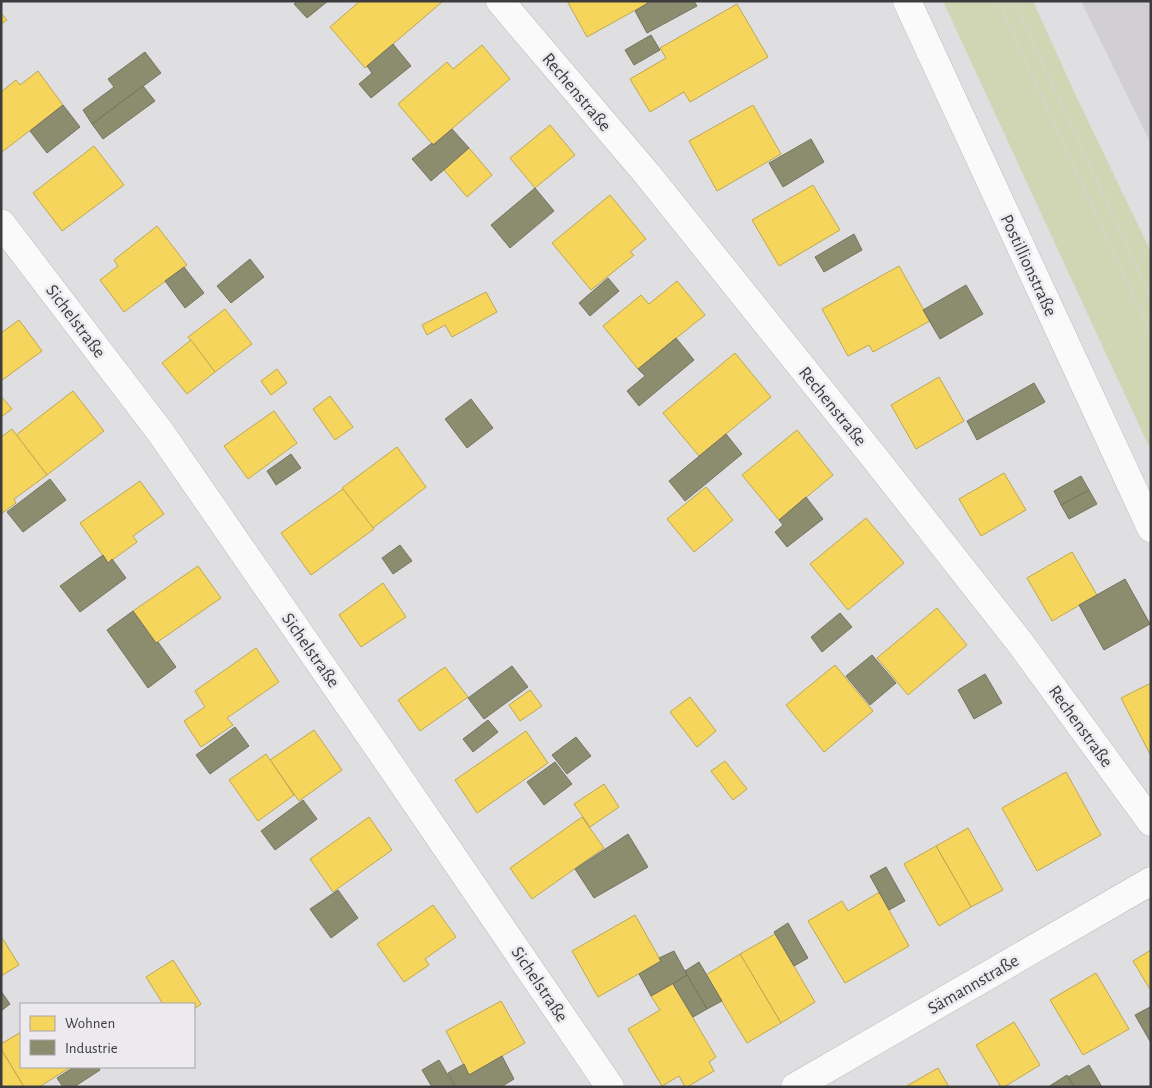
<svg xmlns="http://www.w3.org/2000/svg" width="1152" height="1088" viewBox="0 0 1152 1088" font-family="'Alegreya Sans',sans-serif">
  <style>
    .built { fill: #d1ced4 }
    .green { fill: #d0d5b4 }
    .homes { fill: #f6d55c; stroke: #bea753 }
    .industry { fill: #8c8c6e; stroke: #747460 }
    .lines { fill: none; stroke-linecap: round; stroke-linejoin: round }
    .minor-casing { stroke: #bbbabc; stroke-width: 29 }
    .minor { stroke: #fafafa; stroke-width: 28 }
    .tram { stroke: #d6d6d7; stroke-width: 1 }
    .labels { text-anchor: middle; stroke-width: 5; stroke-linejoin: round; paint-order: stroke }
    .street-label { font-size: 18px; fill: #3c3c3e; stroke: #eceaef }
  </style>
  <rect width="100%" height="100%" fill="#dfdee1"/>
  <path class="built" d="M1081,1h70v143z"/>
  <path class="green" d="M943,1h90l43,95 75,156v199z"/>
  <g class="homes">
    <path d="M360,1h82v1l-77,66 -35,-41z"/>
    <path d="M567,1h80l1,2 -61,34z"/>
    <path d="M737,4l31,53 -78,45 -6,-10 -34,20 -20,-33 36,-21 -6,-10z"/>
    <path d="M1,13l6,7 -6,4z"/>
    <path d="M482,45l28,34 -77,66 -35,-41 49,-42 6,7z"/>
    <path d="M38,71l25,34 -61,47 -1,-2v-58l15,-12 4,5z"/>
    <path d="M753,105l28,49 -64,37 -28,-50z"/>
    <path d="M550,125l25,30 -40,33 -25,-30z"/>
    <path d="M94,146l30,39 -62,46 -29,-38z"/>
    <path d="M469,148l23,27 -25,22 -23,-27z"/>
    <path d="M813,185l27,45 -61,36 -27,-46z"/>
    <path d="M610,195l36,44 -16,13 4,3 -43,35 -39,-47z"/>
    <path d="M157,226l30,39 -63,47 -24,-32 18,-14 -4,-6z"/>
    <path d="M899,266l31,55 -57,31 -4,-7 -21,11 -26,-47z"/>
    <path d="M677,281l28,34 -67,54 -35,-43 38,-31 8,9z"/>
    <path d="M486,292l11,20 -45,25 -7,-12 -18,10 -5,-10z"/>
    <path d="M225,309l27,35 -37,28 -27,-35z"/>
    <path d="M19,320l23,31 -41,30v-48z"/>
    <path d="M191,340l24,32 -28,22 -25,-31z"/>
    <path d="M735,353l36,44 -72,59 -36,-43z"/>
    <path d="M277,369l10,14 -16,12 -10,-14z"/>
    <path d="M939,377l25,44 -48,28 -25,-44z"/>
    <path d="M73,391l31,40 -57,44 -31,-40z"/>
    <path d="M1,396l11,13 -11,8z"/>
    <path d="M330,396l23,31 -18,13 -22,-31z"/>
    <path d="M274,411l23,32 -49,36 -24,-33z"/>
    <path d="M12,429l35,46 -33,24 2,4 -15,11v-77z"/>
    <path d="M797,430l36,45 -54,45 -37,-45z"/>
    <path d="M397,447l29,40 -53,41 -31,-40z"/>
    <path d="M1004,473l22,37 -45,26 -22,-37z"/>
    <path d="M140,481l24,33 -31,22 4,6 -29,21 -28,-40z"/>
    <path d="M706,487l27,33 -39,32 -27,-33z"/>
    <path d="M343,489l31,40 -63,46 -30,-42z"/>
    <path d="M866,518l38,45 -56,47 -38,-46z"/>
    <path d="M1072,552l25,43 -45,26 -25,-43z"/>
    <path d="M198,566l23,32 -65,45 -23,-32z"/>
    <path d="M383,583l23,34 -45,30 -22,-32z"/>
    <path d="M937,608l30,37 -59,50 -31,-37z"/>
    <path d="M256,648l23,34 -52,36 6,7 -32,22 -17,-26 21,-14 -10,-16z"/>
    <path d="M835,665l38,46 -49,41 -38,-47z"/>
    <path d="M445,667l23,30 -48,34 -22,-31z"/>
    <path d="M1151,683v71h-1l-29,-56z"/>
    <path d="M530,690l12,16 -22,15 -11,-16z"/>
    <path d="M690,697l26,34 -19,16 -27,-35z"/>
    <path d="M314,730l28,40 -43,31 -29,-41z"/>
    <path d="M526,731l22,32 -71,50 -22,-33z"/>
    <path d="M266,754l28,41 -36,26 -29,-41z"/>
    <path d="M725,761l22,28 -14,11 -22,-29z"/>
    <path d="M1066,772l35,63 -64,36 -35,-63z"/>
    <path d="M604,784l15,23 -29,20 -16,-23z"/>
    <path d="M369,817l23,33 -59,42 -23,-33z"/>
    <path d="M582,817l22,31 -72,51 -22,-31z"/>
    <path d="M968,828l35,62 -32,17 -35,-61z"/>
    <path d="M936,846l35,61 -32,19 -35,-62z"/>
    <path d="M878,893l2,1 29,52 -64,37 -37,-62 34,-20 6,10z"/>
    <path d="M433,905l23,32 -31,22 4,6 -25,17 -27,-38z"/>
    <path d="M635,915l26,46 -63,36 -26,-46z"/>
    <path d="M775,934l40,68 -34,21 -41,-69z"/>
    <path d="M1,936l18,29 -18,11z"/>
    <path d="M1151,950v41l-18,-30z"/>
    <path d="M740,954l41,69 -34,20 -41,-68z"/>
    <path d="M173,960l28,44 -7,5v-5h-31l-17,-27z"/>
    <path d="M1096,973l33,56 -46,26 -33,-55z"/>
    <path d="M673,984l43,73 -7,5 5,9 -27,16h-2l-6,-11 -17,10 -34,-57 32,-19 -9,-14z"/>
    <path d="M501,1001l24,42 -56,32 -23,-44z"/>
    <path d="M1014,1022l26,43 -36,22h-3l-25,-42z"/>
    <path d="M21,1032v35h50l-32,20h-15l-23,-38v-5z"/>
    <path d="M1,1049l23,38h-23z"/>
    <path d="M938,1068l11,19h-44z"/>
  </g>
  <g class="industry">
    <path d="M297,1h31l-21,17 -13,-14z"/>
    <path d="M647,1h47l3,5 -50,27 -12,-22 13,-8z"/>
    <path d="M651,35l9,15 -26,15 -9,-15z"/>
    <path d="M393,44l18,22 -40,32 -12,-14 13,-11 -5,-7z"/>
    <path d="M145,52l16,21 -69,51 -9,-14 31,-23 -6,-8z"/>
    <path d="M143,86l12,15 -52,38 -11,-15z"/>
    <path d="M63,105l17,22 -33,26 -17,-22z"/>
    <path d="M452,129l17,19 -38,33 -19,-22 20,-16 1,2z"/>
    <path d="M811,139l13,23 -41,25 -14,-24z"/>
    <path d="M535,188l19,23 -44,37 -19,-23z"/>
    <path d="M854,234l8,16 -38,22 -9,-15z"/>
    <path d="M250,259l14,18 -33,26 -14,-17z"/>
    <path d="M184,267l20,26 -19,15 -20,-27z"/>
    <path d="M608,278l11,13 -29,25 -11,-13z"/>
    <path d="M966,285l17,29 -43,25 -17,-29z"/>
    <path d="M676,338l18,22 -55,46 -12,-15 18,-15 -7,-7z"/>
    <path d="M1034,383l11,19 -68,38 -10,-19z"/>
    <path d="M471,399l22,29 -26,20 -22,-29z"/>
    <path d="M726,434l16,20 -57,47 -16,-20z"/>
    <path d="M291,454l10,14 -25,17 -9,-14z"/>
    <path d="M1081,476l8,14 -28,15 -7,-14z"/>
    <path d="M50,479l16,21 -43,32 -16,-20z"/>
    <path d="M1089,490l8,14 -28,15 -8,-14z"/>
    <path d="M806,497l17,22 -36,28 -12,-15 8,-7 -4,-5z"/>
    <path d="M400,545l12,16 -19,13 -11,-16z"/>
    <path d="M103,555l5,8 4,-4 14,19 -46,34 -20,-26z"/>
    <path d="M1125,579l25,45 -46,26 -25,-45z"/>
    <path d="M133,611l23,32 2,-1 18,25 -28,21 -41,-58z"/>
    <path d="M840,613l12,14 -30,25 -11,-15z"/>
    <path d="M872,655l24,28 -26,22 -24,-29z"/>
    <path d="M512,666l16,21 -44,32 -16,-21z"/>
    <path d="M985,674l17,29 -28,16 -16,-29z"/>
    <path d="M488,720l10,12 -25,20 -10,-13z"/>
    <path d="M235,727l14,19 -39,28 -14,-19z"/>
    <path d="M576,737l15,19 -24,18 -15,-19z"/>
    <path d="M555,762l17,22 -28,21 -17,-23z"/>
    <path d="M303,800l14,19 -42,31 -14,-19z"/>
    <path d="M628,834l20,33 -54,31 -19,-29z"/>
    <path d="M886,867l19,34 -16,9 -19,-34z"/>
    <path d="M338,890l20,28 -27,20 -21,-29z"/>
    <path d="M788,923l20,35 -14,8 -20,-34z"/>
    <path d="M674,951l13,24 -36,21 -12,-22 22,-13 -2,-3z"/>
    <path d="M699,962l23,39 -15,8 -22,-38z"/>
    <path d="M687,975l20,34 -14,8 -20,-33z"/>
    <path d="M1,991l9,13 -9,7z"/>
    <path d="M1150,1007l1,1v35l-16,-28z"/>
    <path d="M502,1056l12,23 -13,8h-45l-8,-14 16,-9 5,11z"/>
    <path d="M439,1060l16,27h-23l-10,-17z"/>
    <path d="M1089,1065l13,22h-28l-6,-10z"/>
    <path d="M74,1067h24l2,3 -26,17h-11l-6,-9z"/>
    <path d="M1067,1075l7,12h-26z"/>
  </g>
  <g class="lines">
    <g class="minor-casing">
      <g id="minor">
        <path d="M500,1l147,173 227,283 147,187 130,178"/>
        <path d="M907,1l244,527"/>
        <path d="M1,223l160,210 221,320 228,334"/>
        <path d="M795,1087l356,-206"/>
      </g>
    </g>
    <use href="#minor" class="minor"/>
    <g class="tram">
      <path d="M998,1l153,333"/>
      <path d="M1014,1l137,297"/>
    </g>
  </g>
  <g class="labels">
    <g class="street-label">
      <text transform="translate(577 92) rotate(50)" y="6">Rechenstraße</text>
      <text transform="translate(1029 265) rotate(65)" y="6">Postillionstraße</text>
      <text transform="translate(76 321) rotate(53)" y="6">Sichelstraße</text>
      <text transform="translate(833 406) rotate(51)" y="6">Rechenstraße</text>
      <text transform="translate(311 650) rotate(55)" y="6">Sichelstraße</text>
      <text transform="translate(1081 726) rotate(54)" y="6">Rechenstraße</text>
      <text transform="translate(540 984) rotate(56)" y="6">Sichelstraße</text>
      <text transform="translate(973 984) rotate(-30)" y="6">Sämannstraße</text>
    </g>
  </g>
  <rect width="1152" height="1088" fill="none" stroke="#3c3c3e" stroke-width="5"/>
  <rect x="20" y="1003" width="175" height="65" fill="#eceaef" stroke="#a6a4a8"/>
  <rect x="30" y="1016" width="25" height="15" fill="#f6d55c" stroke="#a6a4a8"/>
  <text x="65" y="1028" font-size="15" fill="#3c3c3e">Wohnen</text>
  <rect x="30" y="1040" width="25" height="15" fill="#8c8c6e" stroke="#a6a4a8"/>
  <text x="65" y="1053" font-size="15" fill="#3c3c3e">Industrie</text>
</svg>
